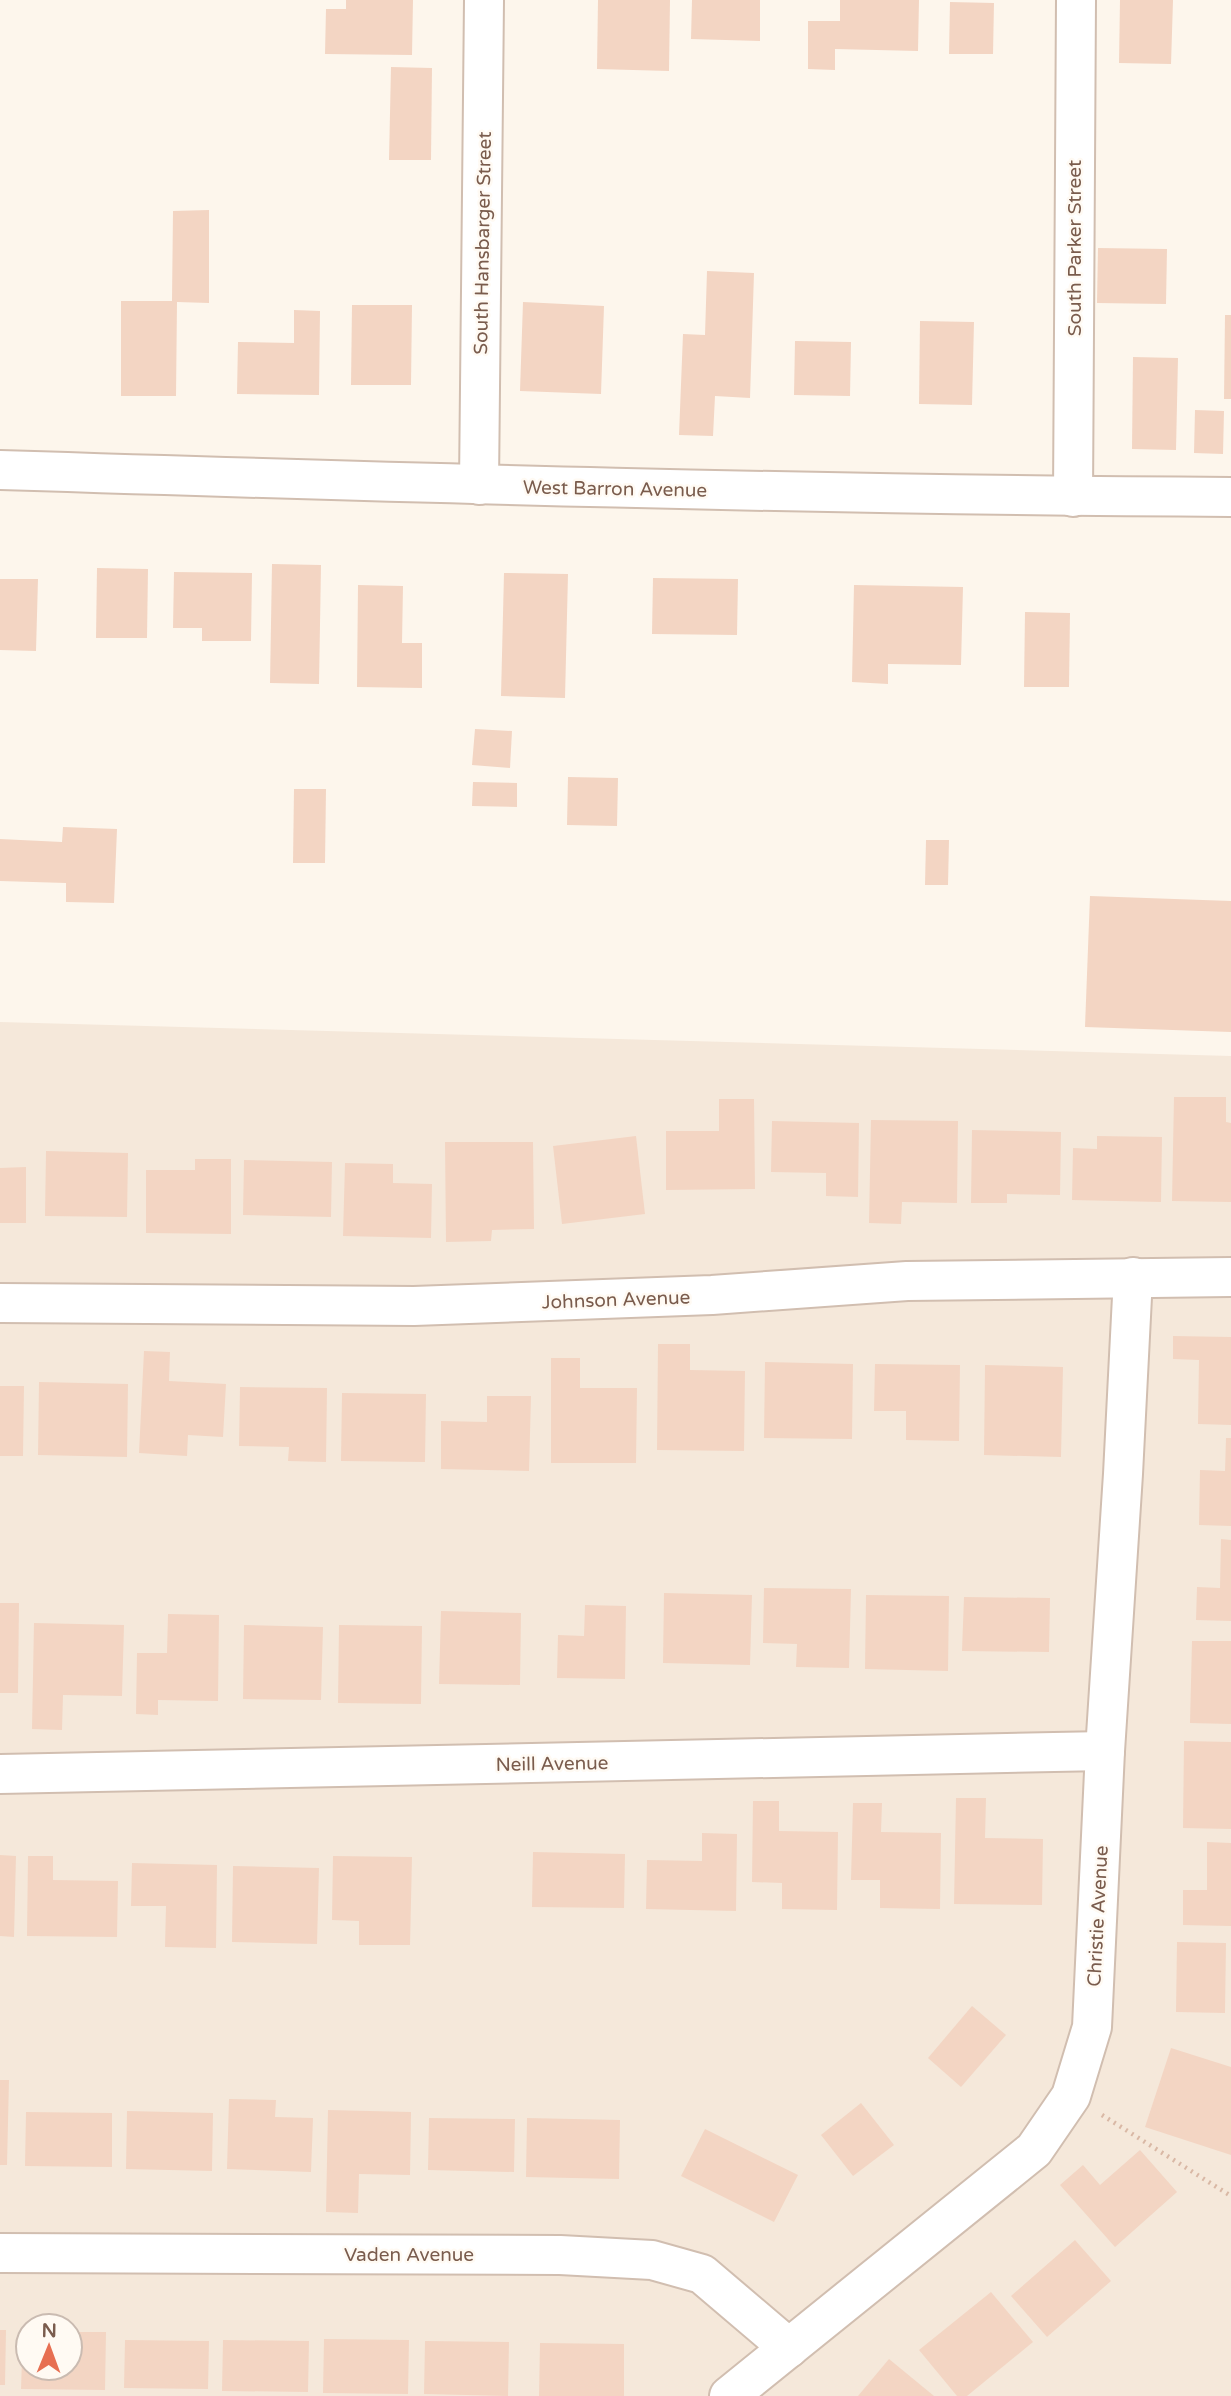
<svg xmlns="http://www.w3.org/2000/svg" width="1231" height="2396" viewBox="0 0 1231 2396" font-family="'Varela Round',sans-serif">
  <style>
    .residential { fill: #f5e8da; fill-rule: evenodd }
    .building { fill: #f3d5c3 }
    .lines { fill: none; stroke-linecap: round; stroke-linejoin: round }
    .minor-casing { stroke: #d1beb0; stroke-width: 42 }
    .path { stroke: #d9b8a5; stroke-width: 4.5; stroke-dasharray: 2 5; stroke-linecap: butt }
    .minor { stroke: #fff; stroke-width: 38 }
    .labels { text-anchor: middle; stroke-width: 5; stroke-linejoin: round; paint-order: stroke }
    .street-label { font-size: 19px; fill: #7a5c4d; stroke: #fffaf3 }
  </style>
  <rect width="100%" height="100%" fill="#fdf6ec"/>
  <path class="residential" d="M0,1022l1231,34v1340h-1231zM28,2326h42v42h-42z"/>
  <g class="building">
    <path d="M346,0h67l-1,55 -87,-1 1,-45h20z"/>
    <path d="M598,0h72l-1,71 -72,-2z"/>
    <path d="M692,0h68v41l-69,-2z"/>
    <path d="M840,0h79l-1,51 -83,-2v21l-27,-1v-48h32z"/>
    <path d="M1120,0h53l-2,64 -52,-1z"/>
    <path d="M950,2l44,1 -1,51h-44z"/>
    <path d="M391,67l41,1 -1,92h-42z"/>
    <path d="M209,210v93l-32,-1 -1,94h-55v-95h51l1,-90z"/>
    <path d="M1098,248l69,1 -1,55 -69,-1z"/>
    <path d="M707,271l47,2 -4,125 -35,-2 -2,40 -34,-1 4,-101 22,1z"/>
    <path d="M523,302l81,4 -3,88 -81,-3z"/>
    <path d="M352,305h60l-1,80h-60z"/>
    <path d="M294,310l26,1 -1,84 -82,-1 1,-52 56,1z"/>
    <path d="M1225,315h6v84h-7z"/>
    <path d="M920,321l54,1 -2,83 -53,-1z"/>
    <path d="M795,341l56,1 -1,54 -56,-1z"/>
    <path d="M1133,357l45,1 -2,92 -44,-1z"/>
    <path d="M1195,410l29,1 -1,43 -29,-1z"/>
    <path d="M272,564l49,1 -2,119 -49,-1z"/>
    <path d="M97,568l51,1 -1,69h-51z"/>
    <path d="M174,572l78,1 -1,68h-49v-13h-29z"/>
    <path d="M504,573l64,1 -3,124 -64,-2z"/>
    <path d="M653,578l85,1 -1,56 -85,-1z"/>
    <path d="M0,579h38l-2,72 -36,-1z"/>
    <path d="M358,585l45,1 -1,57h20v45l-65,-1z"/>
    <path d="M854,585l109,2 -2,78 -73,-1v20l-36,-2z"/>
    <path d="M1025,612l45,1 -1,74h-45z"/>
    <path d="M475,729l37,2 -2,37 -38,-3z"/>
    <path d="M568,777l50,1 -1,48 -50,-1z"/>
    <path d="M473,782l44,1v24l-45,-1z"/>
    <path d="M294,789h32l-1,74h-32z"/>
    <path d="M63,827l54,2 -3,74 -48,-1v-19l-66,-2v-42l62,3z"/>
    <path d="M926,840h23l-1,45h-23z"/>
    <path d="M1090,896l141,5v131l-146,-5z"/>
    <path d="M1174,1097h52v25l5,1v79l-59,-1z"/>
    <path d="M719,1099h35l1,90 -89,1v-59h53z"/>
    <path d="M871,1120l87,1 -1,82 -55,-1 -1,22 -32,-1z"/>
    <path d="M772,1121l87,2 -1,74 -32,-1v-23l-55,-1z"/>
    <path d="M972,1130l89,2 -1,63 -53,-1v9h-36z"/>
    <path d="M636,1136l9,78 -83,10 -9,-78z"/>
    <path d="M1097,1136l65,1 -1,65 -89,-2 1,-52 24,1z"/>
    <path d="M445,1142h88l1,87 -42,1 -1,11 -45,1z"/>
    <path d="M46,1151l82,2 -1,64 -82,-1z"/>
    <path d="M195,1159h36v75l-85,-1v-63h49z"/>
    <path d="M244,1160l88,2 -1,55 -88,-2z"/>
    <path d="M345,1163l48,1v19l39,1 -1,54 -88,-2z"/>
    <path d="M26,1167v56h-26v-55z"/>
    <path d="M1173,1336l58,1v88l-33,-1 1,-64 -26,-1z"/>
    <path d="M658,1344h32v26l55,1 -1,80 -87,-1z"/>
    <path d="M144,1351l26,1 -1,29 57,3 -3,53 -35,-2 -1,21 -48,-3z"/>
    <path d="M551,1358h29v30h57l-1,75h-85z"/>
    <path d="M765,1362l88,2 -1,75 -88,-1z"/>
    <path d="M875,1364l85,1 -1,76 -53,-1v-29h-32z"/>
    <path d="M985,1365l78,2 -2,90 -77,-2z"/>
    <path d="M39,1382l89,2 -1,73 -89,-2z"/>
    <path d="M0,1386h24l-1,70h-23z"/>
    <path d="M240,1387l87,1 -1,74 -38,-1 1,-14 -50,-1z"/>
    <path d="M342,1393l84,1 -1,68 -84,-1z"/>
    <path d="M487,1396h44l-2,75 -88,-2v-48l46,1z"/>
    <path d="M1226,1438h5v88l-32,-1 1,-55 25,1z"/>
    <path d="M1221,1539l10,1v81l-35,-1 1,-33 23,1z"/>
    <path d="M764,1588l87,1 -2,79 -53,-1 1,-23 -34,-1z"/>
    <path d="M664,1593l88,2 -2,70 -87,-2z"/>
    <path d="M866,1595l83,1 -1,75 -83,-2z"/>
    <path d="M964,1597l86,1 -1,54 -87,-1z"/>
    <path d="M0,1603h19l-1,90h-18z"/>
    <path d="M585,1605l41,1 -1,73 -68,-1 1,-43 26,1z"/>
    <path d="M441,1611l80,2 -1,72 -81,-1z"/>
    <path d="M168,1614l51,1 -1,86 -60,-1v15l-22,-1 1,-61h30z"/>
    <path d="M34,1623l90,2 -2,71 -59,-1 -1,35 -30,-1z"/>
    <path d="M244,1625l79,2 -2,73 -78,-1z"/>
    <path d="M339,1625l83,1 -1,78 -83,-1z"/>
    <path d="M1192,1641h39v83l-41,-1z"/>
    <path d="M1184,1741l47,1v87l-48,-1z"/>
    <path d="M956,1798h30l-1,40 58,1 -1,66 -88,-1z"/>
    <path d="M753,1801h26v30l59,1 -1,78 -55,-1v-26l-30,-1z"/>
    <path d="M853,1803h29l-1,29 60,1 -1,76 -60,-1v-28h-29z"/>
    <path d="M702,1833l35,1 -1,77 -90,-2 1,-49 55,1z"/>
    <path d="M1207,1842l24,1v83l-48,-1v-35h24z"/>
    <path d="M533,1852l92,2 -1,54 -92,-1z"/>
    <path d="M0,1855l16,1 -2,81 -14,-1z"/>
    <path d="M28,1856h25v24l65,1 -1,56 -90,-1z"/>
    <path d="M333,1856l79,1 -2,88h-51v-24l-27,-1z"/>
    <path d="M132,1863l85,2 -1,83 -51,-1 1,-41h-35z"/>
    <path d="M233,1866l86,2 -2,76 -85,-2z"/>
    <path d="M1177,1942l49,1 -1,70 -49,-1z"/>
    <path d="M972,2006l34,29 -45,52 -33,-29z"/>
    <path d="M1171,2048l60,19v88l-86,-28z"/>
    <path d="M0,2080h9l-2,85h-7z"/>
    <path d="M229,2099l47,1 -1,17 38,1 -2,54 -84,-3z"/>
    <path d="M861,2103l33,42 -41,31 -32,-41z"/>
    <path d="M328,2110l83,2 -1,63 -51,-1 -1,39 -32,-1z"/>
    <path d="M127,2111l86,2 -1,58 -86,-2z"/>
    <path d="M26,2112l86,1v54l-87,-1z"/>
    <path d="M429,2118l86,1 -1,53 -86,-2z"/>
    <path d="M527,2118l93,2 -1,59 -93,-2z"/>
    <path d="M705,2129l93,46 -24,47 -93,-46z"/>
    <path d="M1140,2150l37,42 -62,55 -55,-62 23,-20 17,20z"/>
    <path d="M1075,2240l36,41 -64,56 -36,-41z"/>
    <path d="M991,2292l42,50 -66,54h-10l-38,-46z"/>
    <path d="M0,2330h6l-1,55h-5z"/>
    <path d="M23,2331h5v37h42v-36h36l-1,58 -84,-1z"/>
    <path d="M324,2339l85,1 -1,54 -85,-1z"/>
    <path d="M125,2340l84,1 -1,48 -84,-1z"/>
    <path d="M223,2340l86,1 -1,51 -86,-1z"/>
    <path d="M425,2341l84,1 -1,54 -84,-2z"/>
    <path d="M540,2343l84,1v52h-85z"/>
    <path d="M889,2359l45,37h-76z"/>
  </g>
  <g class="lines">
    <g class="minor-casing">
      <g id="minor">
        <path d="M0,470c410,13 821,25 1231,27"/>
        <path d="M479,485l5,-485"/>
        <path d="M1073,497l3,-497"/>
        <path d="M0,1303l414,3 298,-11 195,-14 324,-4"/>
        <path d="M0,1774l1105,-23"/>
        <path d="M0,2253l560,2 92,5 50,14 87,74"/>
        <path d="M729,2396l305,-246 37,-54 21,-69 13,-276 18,-277 10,-197"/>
      </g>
    </g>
    <path class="path" d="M1102,2115l129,81"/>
    <use href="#minor" class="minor"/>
  </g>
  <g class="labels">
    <g class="street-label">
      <text transform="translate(482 243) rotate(-89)" y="7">South Hansbarger Street</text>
      <text transform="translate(1074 248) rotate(-90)" y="7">South Parker Street</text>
      <text transform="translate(615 488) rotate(1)" y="7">West Barron Avenue</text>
      <text transform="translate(616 1299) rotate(-2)" y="7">Johnson Avenue</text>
      <text transform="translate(552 1763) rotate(-1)" y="7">Neill Avenue</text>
      <text transform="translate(1097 1916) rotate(-87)" y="7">Christie Avenue</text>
      <text x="409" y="2261">Vaden Avenue</text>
    </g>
  </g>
  <g transform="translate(49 2347) rotate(1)"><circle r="33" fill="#fffaf3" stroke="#cabbb1" stroke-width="2"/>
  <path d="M0-5L12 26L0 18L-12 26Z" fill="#e76f51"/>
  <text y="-10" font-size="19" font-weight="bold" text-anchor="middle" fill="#7a5c4d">N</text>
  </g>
</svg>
